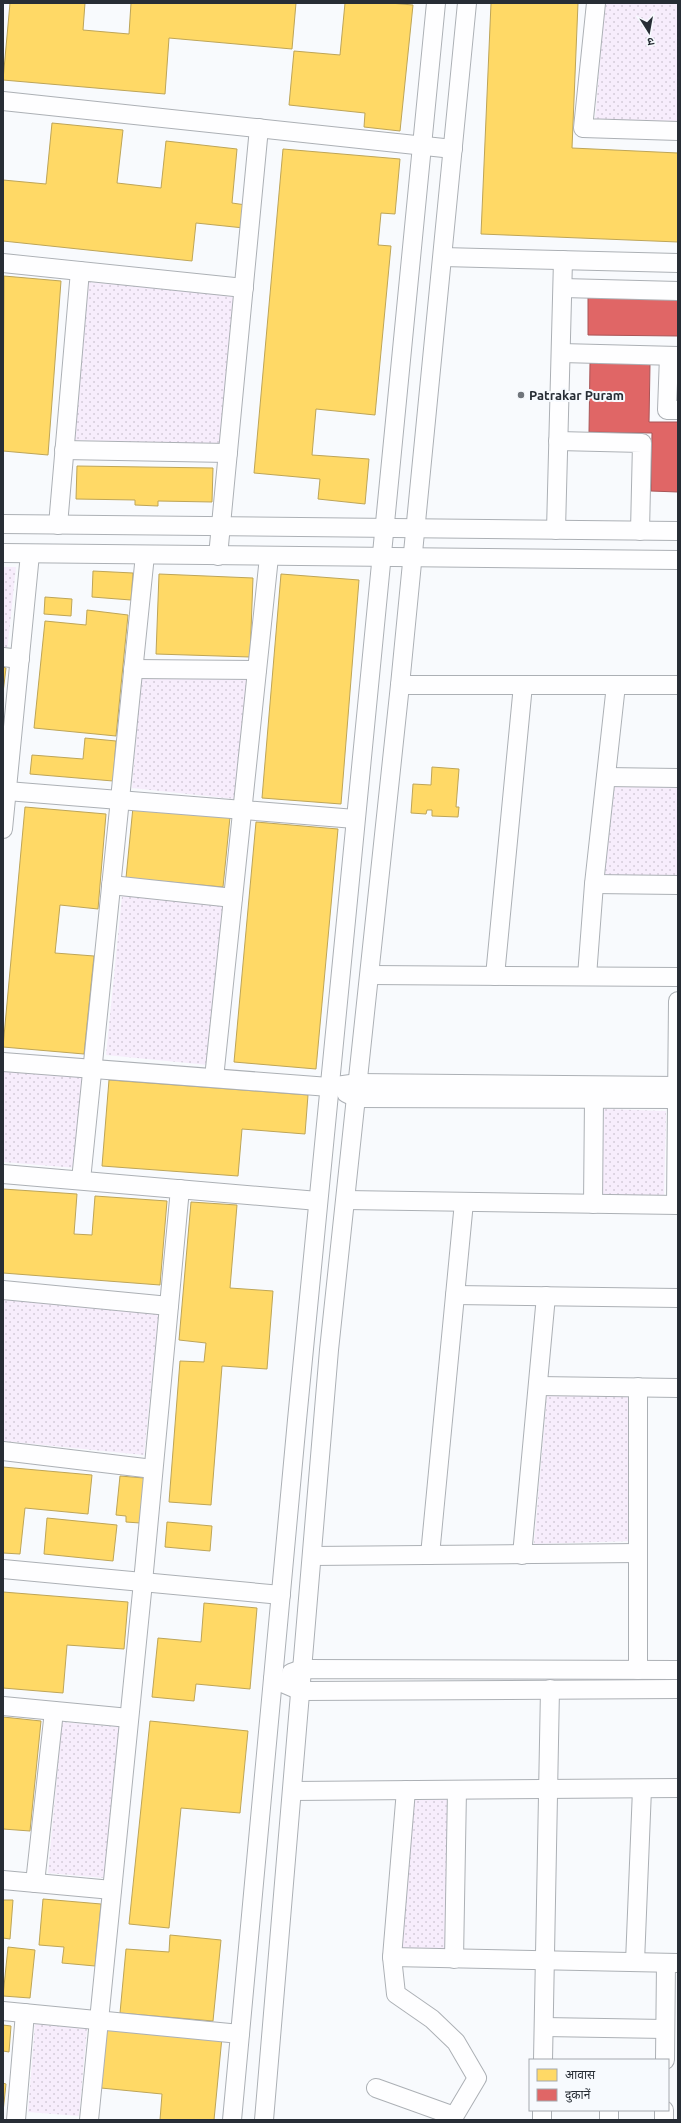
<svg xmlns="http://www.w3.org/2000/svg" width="681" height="2123" viewBox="0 0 681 2123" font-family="Ubuntu,'Noto Sans Devanagari',sans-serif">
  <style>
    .park { fill: url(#park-dots) }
    .homes { fill: #ffd966; stroke: #bea557 }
    .shops { fill: #e06666; stroke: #a85557 }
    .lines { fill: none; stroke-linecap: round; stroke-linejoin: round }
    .minor-casing { stroke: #acb0b5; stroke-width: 20 }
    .minor { stroke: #fefeff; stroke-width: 18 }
    .poi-dot { fill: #70757b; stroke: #f7fafe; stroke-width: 1.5 }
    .labels { text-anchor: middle; stroke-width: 4; stroke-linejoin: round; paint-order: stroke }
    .poi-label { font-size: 13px; font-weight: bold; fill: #272d35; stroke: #f7fafe; text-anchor: start }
  </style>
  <defs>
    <pattern id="park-dots" width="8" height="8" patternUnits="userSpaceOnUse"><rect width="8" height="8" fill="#f7edfc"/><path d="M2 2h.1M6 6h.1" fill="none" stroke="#d4ccd9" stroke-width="1.8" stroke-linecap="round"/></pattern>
  </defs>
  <rect width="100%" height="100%" fill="#f8fafd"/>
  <g class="park">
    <path d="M605,3h73v119l-83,-3z"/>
    <path d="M87,282l148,12 -15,151 -147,-5z"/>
    <path d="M3,567h13l-9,85 -4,-1z"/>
    <path d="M141,676l108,1 -14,122 -103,-11z"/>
    <path d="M615,785h63v92l-74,-1z"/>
    <path d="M122,896l102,9 -16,160 -102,-10z"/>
    <path d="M3,1070l81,6 -8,92 -73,-6z"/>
    <path d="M604,1109l62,2 -2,88 -62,-1z"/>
    <path d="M3,1295l156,16 -15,144 -141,-14z"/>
    <path d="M630,1394l2,147 -98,3 13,-149z"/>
    <path d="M62,1722l57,5 -14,151 -57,-5z"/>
    <path d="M413,1799h38l-3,150h-47z"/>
    <path d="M35,2024l52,5 -8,87 -51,-4z"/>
  </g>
  <g class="homes">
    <path d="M10,3h75l-2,27 46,4 2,-31h165l-4,46 -123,-11 -4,56 -162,-14z"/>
    <path d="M345,3h45l23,2 -13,126 -36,-4 1,-14 -76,-8 5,-54 46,4z"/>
    <path d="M491,3h87l-6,145 106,5v89l-197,-8z"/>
    <path d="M52,123l71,7 -6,53 44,5 5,-47 71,8 -5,54 14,2 -2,23 -48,-5 -4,38 -189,-20v-61l43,4z"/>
    <path d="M283,149l117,10 -5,55 -14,-1 -3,32 13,1 -16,169 -59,-6 -4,46 57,4 -4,45 -47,-5 2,-20 -66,-6z"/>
    <path d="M4,276l57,5 -13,174 -45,-4z"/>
    <path d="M77,466l136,2 -1,34 -54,-1v5l-23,-1v-5l-59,-1z"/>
    <path d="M93,571l40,2 -2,27 -39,-3z"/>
    <path d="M159,574l94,4 -3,79 -94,-3z"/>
    <path d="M281,574l78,6 -18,224 -79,-6z"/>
    <path d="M45,597l27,2 -1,17 -27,-2z"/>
    <path d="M87,610l41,5 -12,121 -82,-8 11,-107 41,4z"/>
    <path d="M3,667l3,1 -3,25z"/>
    <path d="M85,738l31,3 -3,40 -83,-7 2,-19 51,4z"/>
    <path d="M432,767l27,2 -3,38h3l-1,10 -26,-1v-6h-5l-1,4 -15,-1 2,-29 18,1z"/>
    <path d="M25,807l81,7 -8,95 -38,-4 -5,48 39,3 -10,98 -81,-7z"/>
    <path d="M133,807l97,10 -7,70 -97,-9z"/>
    <path d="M256,822l82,7 -22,240 -82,-7z"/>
    <path d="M109,1080l199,15 -3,39 -63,-5 -4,47 -136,-10z"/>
    <path d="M3,1189l74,5 -3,40 18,1 3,-39 72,5 -7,84 -157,-12z"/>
    <path d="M191,1202l46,3 -7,83 43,3 -6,78 -45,-3 -11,139 -42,-3 11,-141 24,1 2,-19 -27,-3z"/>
    <path d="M3,1467l89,8 -4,39 -63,-6 -5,46 -17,-1z"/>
    <path d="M120,1476l24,2 -4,45 -14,-1v-6l-10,-1z"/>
    <path d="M47,1518l70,7 -4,36 -69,-7z"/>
    <path d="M167,1522l45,4 -2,25 -45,-4z"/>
    <path d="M3,1592l125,10 -4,47 -57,-4 -4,48 -60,-5z"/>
    <path d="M204,1603l53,5 -7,81 -54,-5 -2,17 -42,-4 6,-59 43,4z"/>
    <path d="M3,1717l38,4 -11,110 -27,-2z"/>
    <path d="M150,1721l98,10 -8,82 -59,-5 -12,120 -40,-4z"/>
    <path d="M43,1899l58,5 -6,62 -33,-3 2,-16 -25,-2z"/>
    <path d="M3,1900h10l-3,39 -7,-1z"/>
    <path d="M170,1935l51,5 -8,81 -93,-8 6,-64 43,3z"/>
    <path d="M8,1947l27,3 -5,48 -27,-2z"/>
    <path d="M3,2025l8,1 -2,26 -6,-1z"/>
    <path d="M107,2026l115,11 -8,83h-54l2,-26 -61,-6z"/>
    <path d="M3,2083l3,1 -3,28z"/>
  </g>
  <g class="shops">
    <path d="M588,297l90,1v38l-90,-1z"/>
    <path d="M590,363l60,1 -1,58h29v70l-27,-1 1,-58 -63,-1z"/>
  </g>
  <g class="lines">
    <g class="minor-casing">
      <g id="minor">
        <path d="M596,3l-13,125 95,3"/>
        <path d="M3,101l450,48"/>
        <path d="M443,257l235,6"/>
        <path d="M3,263l241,25"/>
        <path d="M563,288l115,3"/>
        <path d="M561,353l117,3"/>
        <path d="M669,356l-2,54h11"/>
        <path d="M558,441l84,2 -2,88"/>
        <path d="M64,450l164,3"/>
        <path d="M3,524l675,7"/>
        <path d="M58,525l22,-254"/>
        <path d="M556,530l7,-270"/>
        <path d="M3,553l675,7"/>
        <path d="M218,556l41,-428"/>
        <path d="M3,657l17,2"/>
        <path d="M133,669l124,1"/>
        <path d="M400,685h278"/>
        <path d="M606,777l72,1"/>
        <path d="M7,791l348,28"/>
        <path d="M3,829l27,-275"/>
        <path d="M594,884l84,1"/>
        <path d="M111,885l122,13"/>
        <path d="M370,975l308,2"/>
        <path d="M495,976l28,-291"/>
        <path d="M587,976l7,-92 22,-199"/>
        <path d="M3,1062l326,25 29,-4 320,3"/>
        <path d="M214,1078l55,-521"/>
        <path d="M346,1093l10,5 322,1"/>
        <path d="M3,1174l315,27"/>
        <path d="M81,1180l64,-625"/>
        <path d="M346,1200l332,5"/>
        <path d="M593,1204l1,-105"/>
        <path d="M676,1205l2,-204"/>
        <path d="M3,1290l166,16"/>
        <path d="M455,1295l223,3"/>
        <path d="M538,1386l140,2"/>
        <path d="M3,1451l150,18"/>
        <path d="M430,1555l34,-353"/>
        <path d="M522,1555l24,-259"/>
        <path d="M312,1556l326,-3"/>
        <path d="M3,1569l278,26"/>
        <path d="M638,1670v-283"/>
        <path d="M291,1673l11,-4 376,1"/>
        <path d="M273,1679l28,12 377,-2"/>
        <path d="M3,1706l126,12"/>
        <path d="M406,1790l-14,167 4,37 36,25 24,23 21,36 -25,42"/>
        <path d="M292,1791l386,-3"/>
        <path d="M3,1880l109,10"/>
        <path d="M35,1883l19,-172"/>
        <path d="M392,1957l286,6"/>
        <path d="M454,1959l3,-169"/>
        <path d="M635,1962l7,-173"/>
        <path d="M3,2011l237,23"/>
        <path d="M544,2027l121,2"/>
        <path d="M543,2060l7,-371"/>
        <path d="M665,2060l1,-97"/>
        <path d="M376,2088l78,28"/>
        <path d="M609,2110v10"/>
        <path d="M16,2120l9,-107"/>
        <path d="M89,2120l54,-538 37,-393"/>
        <path d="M232,2120l65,-700 139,-1417"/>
        <path d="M264,2120l65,-770 71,-665 67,-682"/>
        <path d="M542,2120v-10"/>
        <path d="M664,2120v-10"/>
      </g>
    </g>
    <use href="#minor" class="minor"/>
  </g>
  <circle class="poi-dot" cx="521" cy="395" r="4"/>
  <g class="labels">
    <g class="poi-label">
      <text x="529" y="400">Patrakar Puram</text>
    </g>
  </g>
  <rect width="681" height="2123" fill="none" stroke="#272d35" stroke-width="8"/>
  <rect x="529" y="2059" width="140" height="52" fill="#f7fafe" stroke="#a4a8ae"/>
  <rect x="537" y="2069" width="20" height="12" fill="#ffd966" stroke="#a4a8ae"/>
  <text x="565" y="2079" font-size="12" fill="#272d35">आवास</text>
  <rect x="537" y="2089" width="20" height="12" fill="#e06666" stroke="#a4a8ae"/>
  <text x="565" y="2099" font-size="12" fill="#272d35">दुकानें</text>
  <g transform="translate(649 32) rotate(169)" stroke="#f7fafe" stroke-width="3" paint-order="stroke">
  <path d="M0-3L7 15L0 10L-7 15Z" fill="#272d35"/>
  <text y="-6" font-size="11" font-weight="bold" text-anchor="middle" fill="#272d35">उ</text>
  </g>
</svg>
